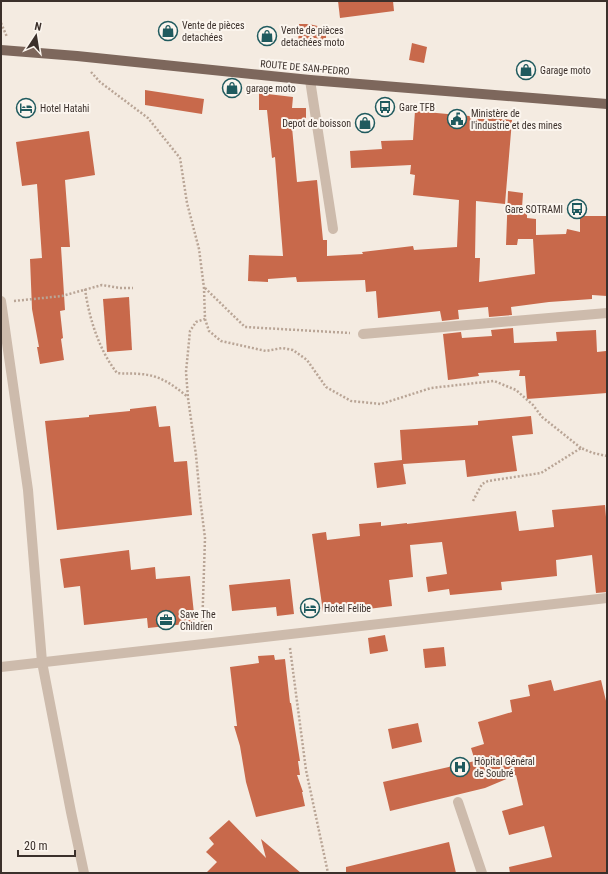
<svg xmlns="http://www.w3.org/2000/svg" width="608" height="874" viewBox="0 0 608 874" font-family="'Roboto Condensed',sans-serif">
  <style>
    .building { fill: #c8694b }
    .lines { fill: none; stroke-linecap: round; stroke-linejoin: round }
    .path { stroke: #b9a596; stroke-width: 2.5; stroke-dasharray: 2 2; stroke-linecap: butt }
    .lane { stroke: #cdbbac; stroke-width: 10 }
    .street { stroke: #cdbbac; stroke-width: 10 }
    .primary { stroke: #7d675c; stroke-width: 10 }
    .labels { text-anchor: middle; stroke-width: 4; stroke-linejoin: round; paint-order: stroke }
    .poi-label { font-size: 10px; fill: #3b302b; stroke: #fbf5ee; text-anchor: start }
    .street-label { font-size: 10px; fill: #3b302b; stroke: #fbf5ee }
  </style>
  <rect width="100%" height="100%" fill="#f4ebe1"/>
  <g class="building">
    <path d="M338,1h55l1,10 -54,7z"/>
    <path d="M299,24h10l17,4v18h-28z"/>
    <path d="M412,43l15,4 -3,16 -15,-3z"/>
    <path d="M145,90l59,9 -2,15 -57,-9z"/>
    <path d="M259,93l34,4 -1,11h14v20l-14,-1 5,55 20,-2 6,60h4v16l36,-2 -1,-2 51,-6 1,4 43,-3 2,-47 -46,-5 2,-20 -5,-1 1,-9 -60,3 -1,-17 32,-2 -1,-8 32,-1 2,-29 97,9 -7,84 -29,-3 -1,57h5l-1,24 56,-8 -2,-35h-15l-1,6h-11l2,-54 15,2 -1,15 5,1v9l9,1v16l30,-1 1,-5 13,3v-16h27v80l-15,-1v4l-43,3 -38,5 1,8 -23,2 -1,-10 -30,3 1,9 -17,2 -2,-10 -62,7 -2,-27 -10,1 -1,-12 -68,2 -1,-5 -28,2v3l-20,-1 1,-26 34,1 -8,-99 -3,1 -5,-48h-8z"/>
    <path d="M89,131l6,44 -30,5 5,67h-9l4,63 -5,1 3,27 -2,1 3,21 -24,4 -3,-17h2l-7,-38 -2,-50 12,-1 -5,-74 -15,2 -6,-44z"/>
    <path d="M129,297l3,53 -25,2 -4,-53z"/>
    <path d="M513,328l1,15 43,-2 -1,-9 40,-2 1,22 9,-1 1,42 -80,6 -2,-23h-6l1,-6 -42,3 1,3 -31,4 -5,-46 18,-2 1,6 30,-2 -1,-6z"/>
    <path d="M156,406l3,21 11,-1 4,36 13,-1 5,54 -135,15 -12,-109 44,-4v-2l41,-4v-2z"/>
    <path d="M531,416l2,18 -21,2 5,35 -50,6 -2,-17 -62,4 3,20 -29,4 -3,-25 28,-3 -2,-30 78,-5v-4z"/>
    <path d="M605,505l2,24v63l-11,1 -4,-38 -36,5 1,16 -56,6 1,8 -52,5 -1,-6 -21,3 -2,-15 21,-3 -5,-32 -32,3 3,32 -24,3 3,26 -32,4 -37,2 -11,-78 14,-2 1,8 33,-4 -1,-12 22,-2v4l26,-3v1l109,-13 3,20 35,-4 -2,-17z"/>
    <path d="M129,550l2,20 24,-3 1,12 34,-3 5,47 -47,5 -1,-10 -63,7 -4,-39 -16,2 -4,-29z"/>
    <path d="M290,579l4,35 -17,2 -1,-9 -44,4 -3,-26z"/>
    <path d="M385,635l3,16 -18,3 -2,-16z"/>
    <path d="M444,647l2,19 -21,2 -2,-19z"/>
    <path d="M274,655l1,5 10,-1 5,44h1l9,58h-2l2,14h-3l6,17h-1l3,14 -49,11 -10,-35 -6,-36 -6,-20h3l-7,-59 29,-4 -1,-7z"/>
    <path d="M551,680l3,11 47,-11 6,25v168h-97l-1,-6 43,-10 -8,-31 -35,9 -7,-24 21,-6 -7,-30 -31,13 -95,23 -7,-29 92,-21 -4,-13 13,-4 -6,-22 34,-10 -2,-12 20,-4 -2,-11z"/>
    <path d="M418,723l4,19 -30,7 -4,-20z"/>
    <path d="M229,820l37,38 -5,-19 40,34h-95l11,-11 -11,-10 8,-8 -5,-6z"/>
    <path d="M449,842l7,31h-110v-6z"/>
  </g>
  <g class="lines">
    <g class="path">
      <path d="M1,23l6,14"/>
      <path d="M91,72l9,10 48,36 32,40 7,45 12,46 5,39 1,31 4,12 12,10 45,10 16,-3 11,2 14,10 19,27 25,14 30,3 50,-16 63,-7 22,9 17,15 9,12 39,31"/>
      <path d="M205,288l40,39 105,6"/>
      <path d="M85,289c4,29 14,61 32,84 8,1 15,0 23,1 20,1 33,11 48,23"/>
      <path d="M14,301l48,-5 40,-11 18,3h13"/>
      <path d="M473,501l9,-17 6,-3 53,-8 40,-25 12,5 14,3"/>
      <path d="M202,631l3,-93 -5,-40 -4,-43 -8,-57 -2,-26 4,-41 6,-9 9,-3"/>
      <path d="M290,648l16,122 22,103"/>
    </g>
    <path class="lane" d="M458,802l24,71"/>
    <g class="street">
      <path d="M310,80l23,149"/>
      <path d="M1,301l27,189 14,172 29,150 13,61"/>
      <path d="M363,334l244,-21"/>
      <path d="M1,667l606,-69"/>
    </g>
    <path class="primary" d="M1,50l76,6 233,24 297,24"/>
  </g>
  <defs>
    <g id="shop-ring" transform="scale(1)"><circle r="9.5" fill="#fbf5ee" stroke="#1f5a5e" stroke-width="1.5"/><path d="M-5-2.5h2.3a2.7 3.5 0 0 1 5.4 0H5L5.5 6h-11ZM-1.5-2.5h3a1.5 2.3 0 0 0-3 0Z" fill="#1f5a5e"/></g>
    <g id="bus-ring" transform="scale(1)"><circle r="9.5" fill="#fbf5ee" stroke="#1f5a5e" stroke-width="1.5"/><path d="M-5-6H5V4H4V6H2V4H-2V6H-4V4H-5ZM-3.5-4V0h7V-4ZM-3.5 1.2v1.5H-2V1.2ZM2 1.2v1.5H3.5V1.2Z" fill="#1f5a5e"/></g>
    <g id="hotel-ring" transform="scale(1)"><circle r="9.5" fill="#fbf5ee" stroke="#1f5a5e" stroke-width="1.5"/><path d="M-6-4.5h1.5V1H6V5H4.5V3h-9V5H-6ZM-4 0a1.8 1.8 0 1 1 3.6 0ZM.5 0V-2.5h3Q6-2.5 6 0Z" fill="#1f5a5e"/></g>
    <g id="civic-ring" transform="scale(1)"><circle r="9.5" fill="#fbf5ee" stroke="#1f5a5e" stroke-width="1.5"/><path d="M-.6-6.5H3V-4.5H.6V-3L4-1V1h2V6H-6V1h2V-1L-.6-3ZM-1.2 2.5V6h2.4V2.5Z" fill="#1f5a5e"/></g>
    <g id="office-ring" transform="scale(1)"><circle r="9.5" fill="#fbf5ee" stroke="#1f5a5e" stroke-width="1.5"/><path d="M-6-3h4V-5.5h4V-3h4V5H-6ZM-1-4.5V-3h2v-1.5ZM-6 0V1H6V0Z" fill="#1f5a5e"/></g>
    <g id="hospital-ring" transform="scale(1)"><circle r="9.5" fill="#fbf5ee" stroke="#1f5a5e" stroke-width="1.5"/><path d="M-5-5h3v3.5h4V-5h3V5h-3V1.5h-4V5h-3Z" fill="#1f5a5e"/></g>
  </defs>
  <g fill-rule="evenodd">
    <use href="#shop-ring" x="168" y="31"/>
    <use href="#shop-ring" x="267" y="36"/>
    <use href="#shop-ring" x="526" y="70"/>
    <use href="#shop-ring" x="232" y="88"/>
    <use href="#bus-ring" x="385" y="107"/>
    <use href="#hotel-ring" x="26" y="108"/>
    <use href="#civic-ring" x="457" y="119"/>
    <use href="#shop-ring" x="365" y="123"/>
    <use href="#bus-ring" x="577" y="209"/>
    <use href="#hotel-ring" x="310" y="608"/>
    <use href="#office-ring" x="166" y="620"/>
    <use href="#hospital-ring" x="460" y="767"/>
  </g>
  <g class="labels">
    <g class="poi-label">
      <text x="182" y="29">Vente de pièces<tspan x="182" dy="12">detachées</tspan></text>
      <text x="281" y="34">Vente de pièces<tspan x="281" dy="12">detachées moto</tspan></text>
      <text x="540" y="74">Garage moto</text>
      <text x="246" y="92">garage moto</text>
      <text x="399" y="111">Gare TFB</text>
      <text x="40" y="112">Hotel Hatahi</text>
      <text x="471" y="117">Ministère de<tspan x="471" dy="12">l'industrie et des mines</tspan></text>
      <text x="351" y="127" text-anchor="end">Depot de boisson</text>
      <text x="563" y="213" text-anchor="end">Gare SOTRAMI</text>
      <text x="324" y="612">Hotel Felibe</text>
      <text x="180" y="618">Save The<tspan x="180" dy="12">Children</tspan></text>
      <text x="474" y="765">Hôpital Général<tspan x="474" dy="12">de Soubré</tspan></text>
    </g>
    <g class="street-label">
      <text transform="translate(305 67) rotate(5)" y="4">ROUTE DE SAN-PEDRO</text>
    </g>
  </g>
  <rect width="608" height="874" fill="none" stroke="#3b302b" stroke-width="4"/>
  <g transform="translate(36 36) rotate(12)" stroke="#fbf5ee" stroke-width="3" paint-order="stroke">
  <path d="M0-3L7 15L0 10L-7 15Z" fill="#3b302b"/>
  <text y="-6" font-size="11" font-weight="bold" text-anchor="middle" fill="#3b302b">N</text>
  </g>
  <path d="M18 850v6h57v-6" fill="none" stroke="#3b302b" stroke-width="2"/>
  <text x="24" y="850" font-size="12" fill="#3b302b" stroke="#fbf5ee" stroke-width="3" paint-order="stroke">20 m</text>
</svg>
